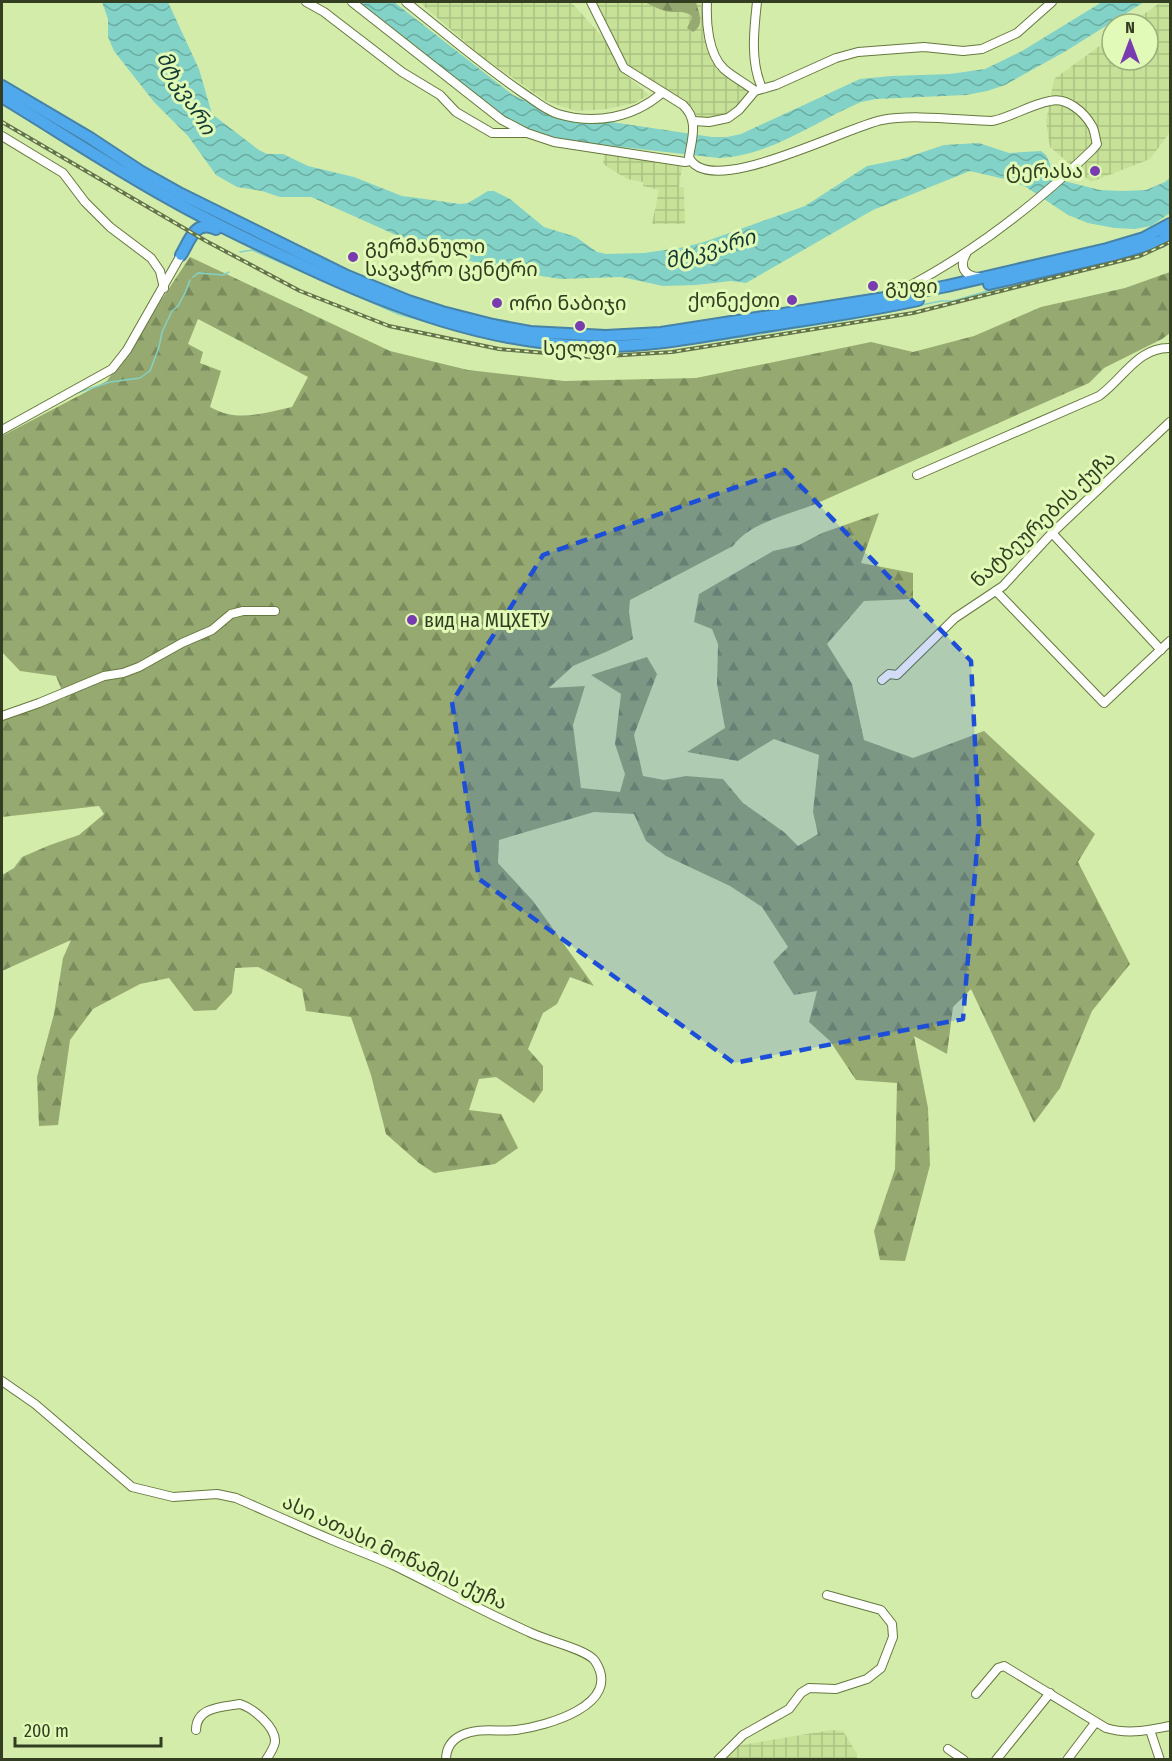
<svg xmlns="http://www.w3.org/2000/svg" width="1172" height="1761" viewBox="0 0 1172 1761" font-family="'Fira Sans Condensed','Noto Sans Georgian',sans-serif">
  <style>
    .industrial { fill: url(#industrial-grid) }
    .forest { fill: url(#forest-firs); fill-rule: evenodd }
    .water { fill: url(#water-waves) }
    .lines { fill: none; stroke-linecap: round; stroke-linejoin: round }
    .stream { stroke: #82d2c7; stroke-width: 1.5 }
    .minor-casing { stroke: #65793c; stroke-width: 10 }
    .highway-casing { stroke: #4683a6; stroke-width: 14 }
    .minor { stroke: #fff; stroke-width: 8 }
    .highway { stroke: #51a9ed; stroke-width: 10 }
    .rail-casing { stroke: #65734c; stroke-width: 4 }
    .rail { stroke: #e1fab7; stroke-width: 1.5; stroke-dasharray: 4.5; stroke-linecap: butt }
    .marked { fill: #1d4ed8; fill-opacity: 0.2; stroke: #1d4ed8; stroke-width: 4.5; stroke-dasharray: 12 8; stroke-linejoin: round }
    .poi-dot { fill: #783bb0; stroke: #e1fab7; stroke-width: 2 }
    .labels { text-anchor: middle; stroke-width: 6; stroke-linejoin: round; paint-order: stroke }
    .poi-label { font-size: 20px; fill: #333d22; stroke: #e1fab7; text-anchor: start }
    .street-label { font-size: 20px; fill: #333d22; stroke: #e1fab7 }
    .water-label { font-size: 21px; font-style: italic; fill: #123834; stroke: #e1fab7 }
  </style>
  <defs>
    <pattern id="industrial-grid" width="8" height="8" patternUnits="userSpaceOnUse" patternTransform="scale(1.5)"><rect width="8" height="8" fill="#c7e298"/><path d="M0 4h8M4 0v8" fill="none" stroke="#abc383"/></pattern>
    <pattern id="forest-firs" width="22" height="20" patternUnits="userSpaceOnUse" patternTransform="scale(1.5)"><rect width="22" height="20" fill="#95a971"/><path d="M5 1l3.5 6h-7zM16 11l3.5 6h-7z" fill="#7a8b5c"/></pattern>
    <pattern id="water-waves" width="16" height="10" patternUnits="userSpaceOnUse" patternTransform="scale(1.5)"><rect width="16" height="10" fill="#82d2c7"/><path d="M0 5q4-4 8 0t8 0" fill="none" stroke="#6baca1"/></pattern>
  </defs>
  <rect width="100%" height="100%" fill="#d4ecaa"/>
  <g class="industrial">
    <path d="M419,2h152l35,39 14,29 29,25 -14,8 -28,6 -31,2 -30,-10 -66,-46z"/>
    <path d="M594,2h107l6,31 8,28 33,26v8l-20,21 -30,4 -5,-10 -56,-36 -14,-13z"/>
    <path d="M1161,2h9v130l-20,27 -59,23 -41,-35 -4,-25 8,-43 58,-42v23h36v-36h-18z"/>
    <path d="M604,153l42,6 3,2 33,6 -3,20h5l1,37h-33l7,-34 -16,-4v-4l-16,-3 -24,-15z"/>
    <path d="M831,1730l12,1 14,23v6h-135l14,-14z"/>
  </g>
  <g class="forest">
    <path d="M644,2h52c3,11 9,23 -3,30l-6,-4 5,-10 -1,-3c-8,-4 -11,-3 -19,-3 -9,0 -20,-7 -28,-10z"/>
    <path d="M190,257l200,94 78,19 96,11 132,-3 175,-36 42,10 61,-16 67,-29 84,-19 45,-16v61l-8,6 -58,29 -15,15 -276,122c-26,10 -63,18 -80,41l-103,54 -1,12 4,27 -25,12 -35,15 -24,22 36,-2 -12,39 8,63 39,4 5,-18 -10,-30 6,-50 -30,-19 56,-18 10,17 -23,61 9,41 21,4 22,-4 37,3 20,24 41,29 14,14 20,-12 -5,-22 6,-57 -45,-16 -36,22 -51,-9 38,-24 -8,-44 1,-40 -6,-15 -18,-7 5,-28 74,-43 26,-6 23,-12 57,-20 -18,50 52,10v26l-49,2 -37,43 25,40 12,56 49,18 71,-27 111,103 -17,28 52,102 -38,47 -32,77 -26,35 -63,-134 -18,18 -6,47 -33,-18 14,72 2,57 -25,96 -25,-1 -6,-29 21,-62 2,-86 -41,-3 -26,-39 -21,-19 8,-31 -23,4 -21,-33 15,-15 -26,-40 -32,-21 -64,-30 -20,-15 -12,-27 -40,-2 -95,28 -1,23 35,38 61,85 -24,-9 -13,27 -14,9 -15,36 15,17v24l-9,13 -38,-26 -17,2 -10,31 32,4 17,34 -23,16 -61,9 -15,-10 -33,-29 -15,-59 -20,-58 -45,-6 -4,-22 -44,-22 -23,1 -3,25 -16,17 -22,1 -25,-33 -29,6 -47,25 -23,31 -12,85 -19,1 -2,-49 17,-63 9,-56 8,-18 -69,31v-96l12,-7 8,-11 28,-12 29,-10 25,-21 -5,-8 -97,11v-99l63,-20 -9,-22 -36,-5 -18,-19v-216l105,-55zM198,319l110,58 -16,30c-20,4 -44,12 -64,7 -6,-1 -12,-4 -18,-7l11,-36 -21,-8 3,-11 -15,-8z"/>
  </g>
  <g class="water">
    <path d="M102,2h66l31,67 13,45 47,36 8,4h16l25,12 46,11 48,19 16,2 42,6 8,-1 20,-12h6l16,8 34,28 32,10 21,15 9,2 38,-1 41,-6 19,-5 101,-36 62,-40 35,-7 42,-14 35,-2 30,10 32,-2 5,4 9,20 9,6 36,9 23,1 23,-1 19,-8 5,-4v35l-19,13 -16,3 -21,-1 -26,-5 -20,-8 -42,-28 -13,-6 -43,-10 -97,39 -127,73 -15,-2 -35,4 -33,1 -42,-9 -60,2 -53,-8 -41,-11 -71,-25 -85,-38h-31l-18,-6 -25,-4 -21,-12 -28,-39 -34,-34 -40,-51 -6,-14v-18z"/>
    <path d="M358,2h36l119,93 38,18 161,24h15l14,-3 119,-55 31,-3 59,-2 35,-5 37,-18 80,-49h42l-78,49 -61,34 -18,6 -21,4 -90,4 -15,3c-45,19 -93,55 -142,56l-151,-17 -39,-11 -31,-17z"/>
  </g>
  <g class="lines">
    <g class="stream">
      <path d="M240,252l12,-2 146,64 99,27 39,7 72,3"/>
      <path d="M1125,257l24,-7"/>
      <path d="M193,277l5,-4 25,2 6,-3"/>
      <path d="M622,351l94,-10 137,-22 88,-18h12l38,-11 68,-17"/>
      <path d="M77,393l33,-11 30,-4 10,-7 9,-24 3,-15 10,-21 6,-5 7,-13 5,-13"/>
    </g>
    <g class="minor-casing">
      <g id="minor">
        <path d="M306,2l18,10 78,60 38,23 16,17 36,21h34"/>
        <path d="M352,2l150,118 25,13 27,9 131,20 5,-1"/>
        <path d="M406,2c38,30 76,63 117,91 11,7 22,17 35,21 37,11 75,4 104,-21"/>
        <path d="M591,2l33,66 59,37c16,15 9,33 6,52 19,44 159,-31 193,-37 30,-6 78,0 110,1 20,-4 37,-16 58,-20 17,-4 34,11 42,25 3,5 3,12 5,18l-5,6c-59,57 -124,107 -198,144"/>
        <path d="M707,2c-1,20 1,52 17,67 9,8 21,14 31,22"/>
        <path d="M757,2c-3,27 -7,60 5,86"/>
        <path d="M694,121l15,1 19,-4 11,-8 16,-19 21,-6 60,-27 22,-6 66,-5 39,4 19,-2 35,-16 35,-31"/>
        <path d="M2,136l61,37 22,29 25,25 41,31 9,13 4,17"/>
        <path d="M966,254c-7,12 -2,22 12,23"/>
        <path d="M2,430l110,-61 15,-19 54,-95"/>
        <path d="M917,475l182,-79c24,-17 39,-49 71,-48"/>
        <path d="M1052,533l109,117"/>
        <path d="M996,591l108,112 66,-62"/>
        <path d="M882,680l7,-6 8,1 58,-57 48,-32 49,-53 118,-111"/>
        <path d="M2,716l37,-13 65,-27 19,-3 16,-6 43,-24 30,-13 19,-16 12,-3h32"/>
        <path d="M2,1381l33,23 97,83 41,10 44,-3 19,4c32,14 63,28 96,42 21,9 42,16 63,26 45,22 89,46 134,66 15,8 58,17 66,29 29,44 -49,65 -79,69 -18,2 -37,-3 -54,5 -11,5 -16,13 -16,25"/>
        <path d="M976,1694l22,-26 6,-2 102,62c23,7 42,2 64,-2"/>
        <path d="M196,1730c0,-23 26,-23 44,-26 13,4 36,23 35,38 -1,6 -5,12 -9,18"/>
        <path d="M1150,1730l10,30"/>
        <path d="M948,1749l16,11"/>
        <path d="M718,1760l25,-25 46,-26 12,-16 8,-5 27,1 31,-10 14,-11 12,-31 -1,-13 -11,-14 -54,-15"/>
        <path d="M996,1760l54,-67"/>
        <path d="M1067,1760l28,-37"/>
      </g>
    </g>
    <g class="highway-casing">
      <g id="highway">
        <path d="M2,86l88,52 50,33 41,23 166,82 61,25 34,11 51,13 37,7 76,4 55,-3 224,-35 62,-12 160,-37 37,-11 26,-14"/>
        <path d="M2,97c56,34 110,70 168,102 42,24 87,45 132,66 89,42 185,78 286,81 55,2 111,-9 165,-18 55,-9 111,-16 165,-28"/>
        <path d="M181,255c9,-15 14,-36 35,-26"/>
        <path d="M989,284l125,-29 47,-14 9,-7"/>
      </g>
    </g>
    <use href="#minor" class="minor"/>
    <use href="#highway" class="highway"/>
    <g class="rail-casing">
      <path id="rail" d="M2,122l204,119 94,50 89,35 110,23 92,8 81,-5 241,-39 227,-57 30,-14"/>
    </g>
    <use href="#rail" class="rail"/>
  </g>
  <path class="marked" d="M785,470l186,191 8,163 -16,195 -229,44 -255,-184 -27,-177 91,-147z"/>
  <g class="poi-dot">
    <circle cx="1095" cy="171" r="6"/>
    <circle cx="353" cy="257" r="6"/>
    <circle cx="873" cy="286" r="6"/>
    <circle cx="792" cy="300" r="6"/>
    <circle cx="497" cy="303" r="6"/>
    <circle cx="580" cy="326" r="6"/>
    <circle cx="412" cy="620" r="6"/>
  </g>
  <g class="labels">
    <g class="poi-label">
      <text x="1083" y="178" text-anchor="end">ტერასა</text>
      <text x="365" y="253">გერმანული<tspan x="365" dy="23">სავაჭრო ცენტრი</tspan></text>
      <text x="885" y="293">გუფი</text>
      <text x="780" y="307" text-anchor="end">ქონექთი</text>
      <text x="509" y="310">ორი ნაბიჯი</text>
      <text x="580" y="355" text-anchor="middle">სელფი</text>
      <text x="424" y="627">вид на МЦХЕТУ</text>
    </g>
    <g class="street-label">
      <text transform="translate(1043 519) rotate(-43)" y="7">ნატბეურების ქუჩა</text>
      <text transform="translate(395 1552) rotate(25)" y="7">ასი ათასი მოწამის ქუჩა</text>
    </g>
    <g class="water-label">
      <text transform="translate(186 93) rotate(59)" y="7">მტკვარი</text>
      <text transform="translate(710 249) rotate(-16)" y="7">მტკვარი</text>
    </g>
  </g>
  <rect width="1172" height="1761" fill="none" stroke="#333d22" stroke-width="6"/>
  <g transform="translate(1130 42)"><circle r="28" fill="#e1fab7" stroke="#9bae7b" stroke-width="1.5"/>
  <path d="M0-4.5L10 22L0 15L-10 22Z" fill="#783bb0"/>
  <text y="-9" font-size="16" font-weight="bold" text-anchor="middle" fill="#333d22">N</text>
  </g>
  <path d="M15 1737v9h146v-9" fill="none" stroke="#333d22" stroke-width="3"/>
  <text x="24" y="1737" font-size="18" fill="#333d22" stroke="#e1fab7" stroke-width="4.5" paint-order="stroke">200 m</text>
</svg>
